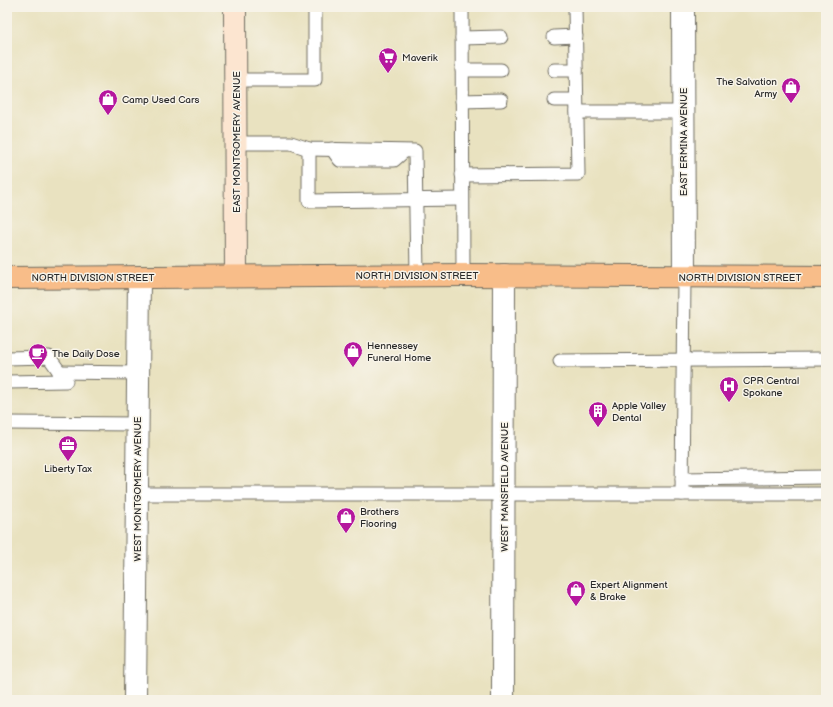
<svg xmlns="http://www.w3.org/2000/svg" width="833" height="707" viewBox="0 0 833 707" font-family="'Balsamiq Sans',sans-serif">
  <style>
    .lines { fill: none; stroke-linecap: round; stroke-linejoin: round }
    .lane-casing { stroke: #6e6b5f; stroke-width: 15 }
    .street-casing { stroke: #6e6b5f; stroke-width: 24 }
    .secondary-casing { stroke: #6e6b5f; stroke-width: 24 }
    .primary-casing { stroke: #6e6b5f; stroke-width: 24 }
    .lane { stroke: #fff; stroke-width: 13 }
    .street { stroke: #fff; stroke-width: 22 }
    .secondary { stroke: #fce5d0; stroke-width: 22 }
    .primary { stroke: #f8bd89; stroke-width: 22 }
    .labels { text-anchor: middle; stroke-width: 3; stroke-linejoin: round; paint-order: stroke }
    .poi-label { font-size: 10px; fill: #2b2b2b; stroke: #f7f3e8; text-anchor: start }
    .street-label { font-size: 10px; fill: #2b2b2b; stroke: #f7f3e8 }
  </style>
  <rect width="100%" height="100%" fill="#f7f3e8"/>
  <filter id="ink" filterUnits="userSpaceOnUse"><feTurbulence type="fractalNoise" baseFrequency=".025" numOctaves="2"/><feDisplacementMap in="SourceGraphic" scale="8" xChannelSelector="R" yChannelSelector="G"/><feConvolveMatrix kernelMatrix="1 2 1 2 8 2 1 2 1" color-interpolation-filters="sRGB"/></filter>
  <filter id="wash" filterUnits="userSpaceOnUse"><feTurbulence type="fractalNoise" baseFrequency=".012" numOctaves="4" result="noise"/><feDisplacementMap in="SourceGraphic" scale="16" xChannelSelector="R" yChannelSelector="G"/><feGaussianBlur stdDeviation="0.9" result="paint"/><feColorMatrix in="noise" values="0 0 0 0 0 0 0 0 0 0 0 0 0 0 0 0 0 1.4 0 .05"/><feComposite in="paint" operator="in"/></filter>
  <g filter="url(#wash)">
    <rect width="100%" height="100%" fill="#e9e2c0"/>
  </g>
  <g filter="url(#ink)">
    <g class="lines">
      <g class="lane-casing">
        <g id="lane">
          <path d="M462,7l1,268"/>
          <path d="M554,37l22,-1"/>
          <path d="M462,38l39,-1"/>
          <path d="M462,70h39"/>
          <path d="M554,70h22"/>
          <path d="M235,80h80v-73"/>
          <path d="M554,100h22"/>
          <path d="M462,101l39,-1"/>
          <path d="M577,112h106"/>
          <path d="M236,143h55l18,6 106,2 2,124"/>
          <path d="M309,149v52l153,-2"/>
          <path d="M332,149l8,11h54l8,-7"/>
          <path d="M462,175l116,-1 -3,-167"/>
          <path d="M7,358l42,-1 17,24 -59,1"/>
          <path d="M560,361l266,-2"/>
          <path d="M59,372l78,1"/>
          <path d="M7,423l130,1"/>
          <path d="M682,479l144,-2"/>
          <path d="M137,494h689"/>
          <path d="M682,494l2,-217"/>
        </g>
      </g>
      <g class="street-casing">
        <g id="street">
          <path d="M683,7l1,270"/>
          <path d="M135,700l4,-423"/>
          <path d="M503,700l1,-425"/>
        </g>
      </g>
      <g class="secondary-casing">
        <path id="secondary" d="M235,7l1,269"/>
      </g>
      <g class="primary-casing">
        <path id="primary" d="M7,278l456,-3 363,2"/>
      </g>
      <use href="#lane" class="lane"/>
      <use href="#street" class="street"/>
      <use href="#secondary" class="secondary"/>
      <use href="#primary" class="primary"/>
    </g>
  </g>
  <defs>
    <g id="supermarket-pin" transform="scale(1)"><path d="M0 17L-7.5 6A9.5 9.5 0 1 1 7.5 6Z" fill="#b5179e" stroke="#f7f3e8"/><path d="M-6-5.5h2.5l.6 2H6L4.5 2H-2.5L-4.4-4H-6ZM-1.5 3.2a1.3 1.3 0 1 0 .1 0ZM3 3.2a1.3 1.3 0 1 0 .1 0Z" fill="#fff"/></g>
    <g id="shop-pin" transform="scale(1)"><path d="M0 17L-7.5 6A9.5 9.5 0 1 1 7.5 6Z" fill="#b5179e" stroke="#f7f3e8"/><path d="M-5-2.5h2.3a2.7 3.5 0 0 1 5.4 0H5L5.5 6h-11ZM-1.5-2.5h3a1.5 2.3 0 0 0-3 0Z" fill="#fff"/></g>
    <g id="cafe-pin" transform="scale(1)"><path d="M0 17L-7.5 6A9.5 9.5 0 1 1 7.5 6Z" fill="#b5179e" stroke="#f7f3e8"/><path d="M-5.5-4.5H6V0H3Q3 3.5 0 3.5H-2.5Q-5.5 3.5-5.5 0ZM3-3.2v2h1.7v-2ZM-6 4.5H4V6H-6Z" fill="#fff"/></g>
    <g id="hospital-pin" transform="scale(1)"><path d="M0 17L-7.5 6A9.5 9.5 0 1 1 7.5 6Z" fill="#b5179e" stroke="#f7f3e8"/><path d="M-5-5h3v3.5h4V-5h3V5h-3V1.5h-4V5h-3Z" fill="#fff"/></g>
    <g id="building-pin" transform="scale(1)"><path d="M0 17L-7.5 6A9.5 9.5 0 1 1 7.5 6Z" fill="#b5179e" stroke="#f7f3e8"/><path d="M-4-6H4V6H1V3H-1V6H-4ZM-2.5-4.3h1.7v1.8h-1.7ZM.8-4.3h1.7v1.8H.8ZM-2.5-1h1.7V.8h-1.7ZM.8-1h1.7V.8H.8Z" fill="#fff"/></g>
    <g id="office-pin" transform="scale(1)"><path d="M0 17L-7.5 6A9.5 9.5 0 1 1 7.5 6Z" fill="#b5179e" stroke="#f7f3e8"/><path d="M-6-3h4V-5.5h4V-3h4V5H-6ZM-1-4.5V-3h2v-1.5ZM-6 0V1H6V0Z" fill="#fff"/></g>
  </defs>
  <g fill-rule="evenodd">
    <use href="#supermarket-pin" x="388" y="57"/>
    <use href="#shop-pin" x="791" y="87"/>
    <use href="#shop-pin" x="108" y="99"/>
    <use href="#shop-pin" x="353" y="351"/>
    <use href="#cafe-pin" x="38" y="353"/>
    <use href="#hospital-pin" x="729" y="386"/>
    <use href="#building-pin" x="598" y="411"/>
    <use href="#office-pin" x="68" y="445"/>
    <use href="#shop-pin" x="346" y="517"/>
    <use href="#shop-pin" x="576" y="590"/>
  </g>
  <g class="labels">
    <g class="poi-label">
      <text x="402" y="61">Maverik</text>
      <text x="777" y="85" text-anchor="end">The Salvation<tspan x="777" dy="12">Army</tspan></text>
      <text x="122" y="103">Camp Used Cars</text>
      <text x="367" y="349">Hennessey<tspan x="367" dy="12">Funeral Home</tspan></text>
      <text x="52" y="357">The Daily Dose</text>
      <text x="743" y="384">CPR Central<tspan x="743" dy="12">Spokane</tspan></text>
      <text x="612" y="409">Apple Valley<tspan x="612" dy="12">Dental</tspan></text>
      <text x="68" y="472" text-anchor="middle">Liberty Tax</text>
      <text x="360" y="515">Brothers<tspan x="360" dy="12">Flooring</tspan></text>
      <text x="590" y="588">Expert Alignment<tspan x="590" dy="12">&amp; Brake</tspan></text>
    </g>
    <g class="street-label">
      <text transform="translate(236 142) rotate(-90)" y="4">EAST MONTGOMERY AVENUE</text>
      <text transform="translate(683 142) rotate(-90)" y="4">EAST ERMINA AVENUE</text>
      <text x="417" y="279">NORTH DIVISION STREET</text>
      <text x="93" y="281">NORTH DIVISION STREET</text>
      <text x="740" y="281">NORTH DIVISION STREET</text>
      <text transform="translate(504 487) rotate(-90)" y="4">WEST MANSFIELD AVENUE</text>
      <text transform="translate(137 489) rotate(-90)" y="4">WEST MONTGOMERY AVENUE</text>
    </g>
  </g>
  <rect width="833" height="707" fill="none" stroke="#f7f3e8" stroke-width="24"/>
</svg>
